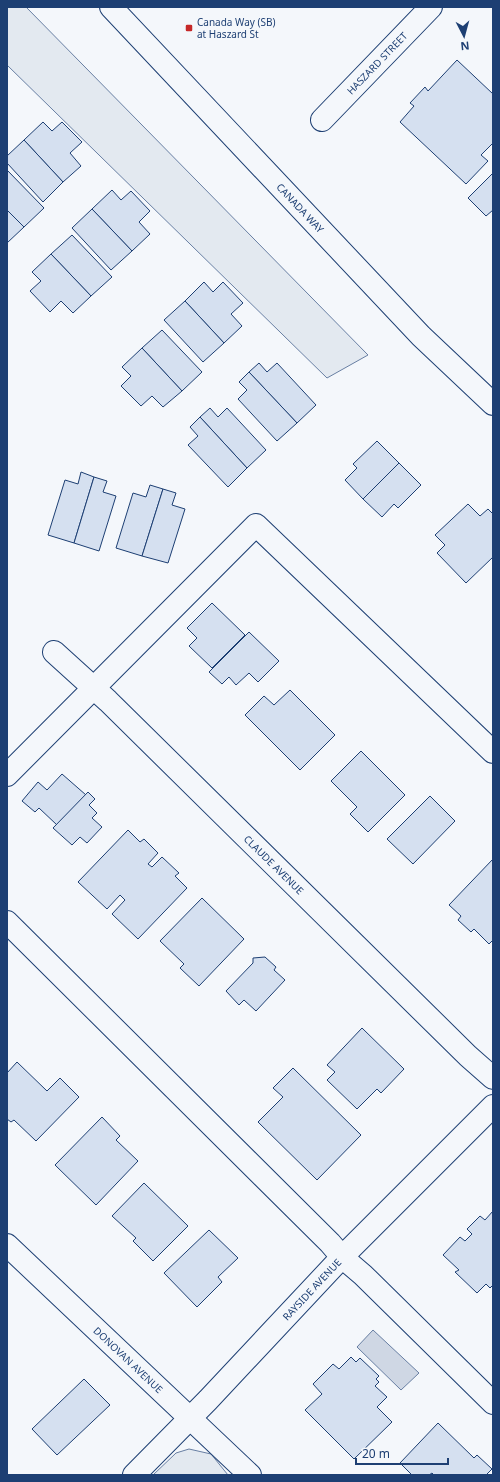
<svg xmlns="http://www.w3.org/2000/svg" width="500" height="1482" viewBox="0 0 500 1482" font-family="'Noto Sans',sans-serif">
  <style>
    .green { fill: #e3e9f0; stroke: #687fa3 }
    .water { fill: #cfd7e4; stroke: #687fa3 }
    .building { fill: #d5e0f0; stroke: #1d3f73 }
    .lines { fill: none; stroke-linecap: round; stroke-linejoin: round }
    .minor-casing { stroke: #1d3f73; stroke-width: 24 }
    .major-casing { stroke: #1d3f73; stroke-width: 24 }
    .minor { stroke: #f4f7fb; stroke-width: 22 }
    .major { stroke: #f4f7fb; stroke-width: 22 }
    .poi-dot { fill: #c62828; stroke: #f4f7fb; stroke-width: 1.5 }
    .labels { text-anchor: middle; stroke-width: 3; stroke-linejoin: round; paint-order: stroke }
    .poi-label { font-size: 10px; fill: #1d3f73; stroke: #f4f7fb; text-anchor: start }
    .street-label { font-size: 10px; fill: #1d3f73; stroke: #f4f7fb }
  </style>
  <rect width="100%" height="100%" fill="#f4f7fb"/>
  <g class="green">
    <path d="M7,7h19l342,348 -41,23 -320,-313z"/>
    <path d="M189,1449l22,5 17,21h-75l23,-22z"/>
  </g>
  <path class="water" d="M373,1330l46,43 -18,17 -44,-43z"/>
  <g class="building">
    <path d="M457,60l36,34v49l-12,12 7,6 -22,23 -66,-62 14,-16 -4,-3 15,-16 3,4z"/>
    <path d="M43,122l9,9 10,-9 20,20 -12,11 11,13 -18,16 -39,-42z"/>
    <path d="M24,140l39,42 -20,20 -36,-39v-7z"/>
    <path d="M7,170l37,38 -20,19 -17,-17z"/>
    <path d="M493,173v37l-7,6 -18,-18z"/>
    <path d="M112,190l9,10 10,-9 19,20 -11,11 11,12 -18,17 -40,-42z"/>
    <path d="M92,209l40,42 -21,19 -39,-42z"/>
    <path d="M7,210l17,17 -17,16z"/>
    <path d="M72,235l40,42 -21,19 -40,-42z"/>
    <path d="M51,254l40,42 -18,17 -12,-12 -11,11 -20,-21 11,-10 -9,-9z"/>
    <path d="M204,282l9,10 10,-10 20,21 -12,11 11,12 -18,17 -39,-42z"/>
    <path d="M185,301l39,42 -21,19 -39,-42z"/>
    <path d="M162,330l40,42 -20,19 -40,-43z"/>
    <path d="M142,348l40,43 -19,16 -11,-11 -11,10 -20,-20 10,-10 -9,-9z"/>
    <path d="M259,363l8,9 10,-9 39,42 -19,18 -48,-51z"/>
    <path d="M249,372l48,51 -20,18 -39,-42 9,-9 -8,-8z"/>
    <path d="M210,408l8,9 9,-9 39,42 -19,18 -47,-51z"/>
    <path d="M200,417l47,51 -19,19 -40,-42 10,-9 -8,-9z"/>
    <path d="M377,441l22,22 -36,36 -18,-19 12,-12 -4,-4z"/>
    <path d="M399,463l22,22 -23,23 -4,-4 -12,13 -19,-18z"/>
    <path d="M81,472l13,5 -20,66 -26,-8 17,-55 13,4z"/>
    <path d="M94,477l13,4 -4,11 13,4 -17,55 -25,-8z"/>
    <path d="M150,485l13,4 -21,67 -26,-8 17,-55 13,4z"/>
    <path d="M163,489l13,4 -4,12 13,4 -17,54 -26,-7z"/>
    <path d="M468,504l12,12 8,-7 5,5v43l-27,26 -29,-30 8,-8 -10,-10z"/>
    <path d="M212,603l33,32 -33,33 -23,-22 8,-8 -10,-10z"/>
    <path d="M249,632l30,29 -21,21 -9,-9 -13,12 -7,-8 -7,7 -13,-12z"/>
    <path d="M290,690l45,45 -35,35 -55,-55 19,-19 10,9z"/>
    <path d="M361,751l44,44 -37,37 -18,-18 7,-7 -26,-26z"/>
    <path d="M62,774l24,21 -29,30 -18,-17 -4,4 -13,-11 16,-19 9,8z"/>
    <path d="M88,792l7,7 -6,6 8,8 -5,5 10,9 -15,16 -7,-6 -8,8 -19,-17z"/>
    <path d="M430,796l25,25 -42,43 -26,-25z"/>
    <path d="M128,830l12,12 4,-3 14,14 -10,11 4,3 10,-10 17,16 -4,3 12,12 -49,51 -26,-25 13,-14 -5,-5 -13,14 -29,-27z"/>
    <path d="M493,859v81l-4,4 -15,-15 -3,3 -13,-12 3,-4 -12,-11z"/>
    <path d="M202,898l42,41 -45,47 -19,-18 4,-4 -24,-23z"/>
    <path d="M265,957l11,10 -2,3 11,10 -29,31 -12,-11 -5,5 -13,-14 27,-28v-5z"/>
    <path d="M362,1028l42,41 -23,24 -4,-4 -20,20 -30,-29 8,-8 -8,-7z"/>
    <path d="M17,1062l30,29 13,-13 19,19 -43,44 -22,-21 -3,2 -4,-3v-46z"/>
    <path d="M293,1068l68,67 -44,45 -59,-58 25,-25 -10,-9z"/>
    <path d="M102,1117l18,19 -4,4 22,21 -42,44 -41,-40z"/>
    <path d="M144,1183l44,43 -35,35 -20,-20 3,-3 -24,-22z"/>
    <path d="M493,1211v74l-3,3 -4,-4 -9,9 -22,-21 4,-2 -16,-15 17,-18 5,4 7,-7 -5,-5 13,-13 5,4z"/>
    <path d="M209,1230l29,28 -20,19 4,5 -25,25 -33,-34z"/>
    <path d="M351,1357l5,5 4,-4 19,18 -3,3 3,3 -4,4 12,11 -10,10 15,15 -38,37 -49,-49 17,-16 -9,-10 20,-20 6,5z"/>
    <path d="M84,1379l26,26 -53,50 -25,-26z"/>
    <path d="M438,1423l36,35 3,-3 15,14 -6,6h-52l-2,-2 -3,2h-17l-12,-12z"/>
  </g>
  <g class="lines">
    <g class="minor-casing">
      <g id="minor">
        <path id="s1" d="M322,120l109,-113"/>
        <path id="s2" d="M54,652l54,49 360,355 25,22"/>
        <path d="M7,775l249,-250 237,227"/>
        <path d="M7,922l323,321 12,14 21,18 130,128"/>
        <path id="s3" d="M7,1245l243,230"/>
        <path id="s4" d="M134,1475l74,-75 134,-143 151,-151"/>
      </g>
    </g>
    <g class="major-casing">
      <g id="major">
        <path id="s5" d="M111,7l310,329 72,68"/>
      </g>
    </g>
    <use href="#minor" class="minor"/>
    <use href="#major" class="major"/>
  </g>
  <rect class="poi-dot" x="185" y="24" width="8" height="8" rx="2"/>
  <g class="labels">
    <g class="poi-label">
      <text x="197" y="26">Canada Way (SB)<tspan x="197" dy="12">at Haszard St</tspan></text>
    </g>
    <g class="street-label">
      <text dy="4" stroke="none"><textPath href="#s1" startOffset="79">HASZARD STREET</textPath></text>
      <text dy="4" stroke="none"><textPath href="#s5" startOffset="276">CANADA WAY</textPath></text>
      <text dy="4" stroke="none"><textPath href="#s2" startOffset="306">CLAUDE AVENUE</textPath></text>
      <text dy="4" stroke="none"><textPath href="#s4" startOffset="257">RAYSIDE AVENUE</textPath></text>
      <text dy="4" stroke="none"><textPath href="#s3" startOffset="167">DONOVAN AVENUE</textPath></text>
    </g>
  </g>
  <rect width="500" height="1482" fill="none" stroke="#1d3f73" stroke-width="16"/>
  <g transform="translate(464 36) rotate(174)" stroke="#f4f7fb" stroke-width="3" paint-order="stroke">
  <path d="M0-3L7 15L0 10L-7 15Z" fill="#1d3f73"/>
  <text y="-6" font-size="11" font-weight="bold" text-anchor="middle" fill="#1d3f73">N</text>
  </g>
  <path d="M356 1458v6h92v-6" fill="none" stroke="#1d3f73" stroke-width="2"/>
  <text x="362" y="1458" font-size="12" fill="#1d3f73" stroke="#f4f7fb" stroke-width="3" paint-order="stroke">20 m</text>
</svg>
